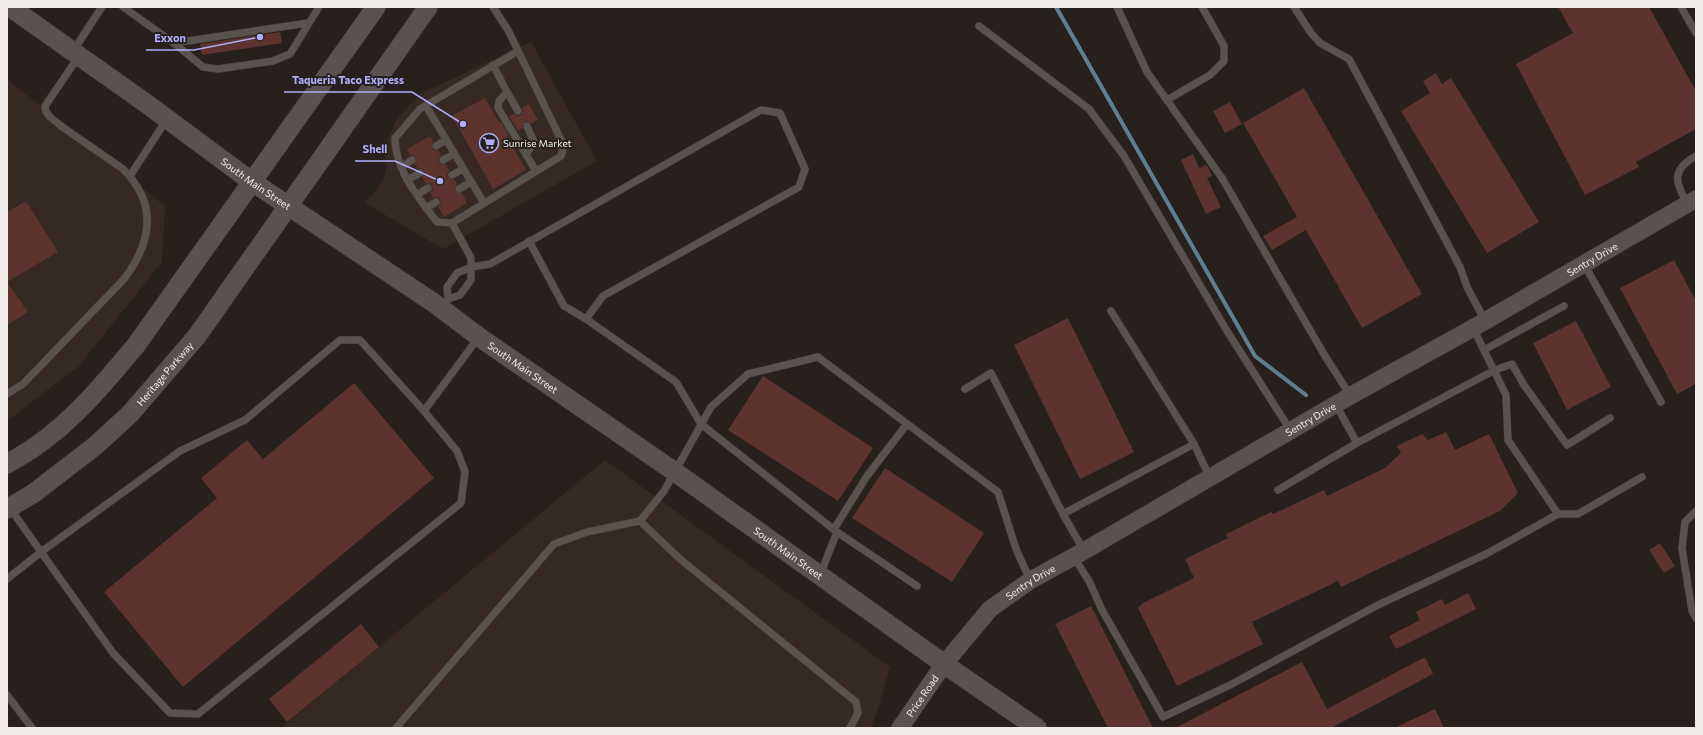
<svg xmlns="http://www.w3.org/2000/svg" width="1703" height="735" viewBox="0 0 1703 735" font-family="Commissioner,sans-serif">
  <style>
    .built { fill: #362923 }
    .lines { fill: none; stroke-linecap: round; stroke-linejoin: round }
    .stream { stroke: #617e8e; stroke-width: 4 }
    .building { fill: #5d332d }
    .service-casing { stroke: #423b39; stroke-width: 8 }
    .tertiary-casing { stroke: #423b39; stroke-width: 18 }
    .secondary-casing { stroke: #423b39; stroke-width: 20 }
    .service { stroke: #5a524e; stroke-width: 7 }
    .tertiary { stroke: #5a524e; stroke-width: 17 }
    .secondary { stroke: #5a524e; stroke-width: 19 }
    .labels { text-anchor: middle; stroke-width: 4; stroke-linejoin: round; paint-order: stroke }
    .poi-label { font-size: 10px; fill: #f2edea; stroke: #27201d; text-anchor: start }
    .street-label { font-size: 10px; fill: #f2edea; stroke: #27201d }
    .leader { fill: none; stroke: #aeaefa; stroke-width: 1.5 }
    .callout-dot { fill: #aeaefa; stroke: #27201d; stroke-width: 1.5 }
    .callout-label { font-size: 11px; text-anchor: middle; font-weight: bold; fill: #aeaefa; stroke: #27201d; stroke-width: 4; stroke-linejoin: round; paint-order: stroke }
  </style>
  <rect width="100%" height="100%" fill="#27201d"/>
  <g class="built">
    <path d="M531,42l66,119 -154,88 -78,-46 18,-22 4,-16 -4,-14 14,-33 25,-25z"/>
    <path d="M7,79l158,127 -3,56 -83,104 -72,55z"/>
    <path d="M605,460l285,207 -18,61h-591z"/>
  </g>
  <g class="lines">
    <path class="stream" d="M1056,7l199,349 51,39"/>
  </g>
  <g class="building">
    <path d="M1558,7h91l47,84v38l-60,33 3,5 -54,28 -69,-131 57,-31z"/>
    <path d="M280,32l2,11 -80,12 -2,-11z"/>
    <path d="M1436,73l6,11 9,-6 88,144 -52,31 -86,-142 29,-18 -7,-12z"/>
    <path d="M1304,88l118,206 -60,34 -56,-98 -34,20 -9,-14 34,-19 -54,-94z"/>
    <path d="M485,98l14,24 1,-1 9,15 -2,1 19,33 -33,19 -41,-73z"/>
    <path d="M1230,102l12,22 -17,9 -12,-22z"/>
    <path d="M529,104l9,16 -7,4 -3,-3 -3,1 -3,3 1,3 -5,3 -9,-15 5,-2 4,2 3,-1 2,-4 -1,-3z"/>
    <path d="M430,136l3,6 -1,6 2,3 4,-1 3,5 -3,4 1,4 3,2 4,-1 3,7 -2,3 1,4 6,1 3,5 -2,3v4l2,2h5l5,10 -23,14 -6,-11 3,-2 -1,-4 -2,-3 -5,1 -3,-6 3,-2 -1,-4 -2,-3 -4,1 -4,-7 3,-3 -1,-4 -3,-2 -3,1 -3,-5 1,-6 -2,-3h-4l-3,-6z"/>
    <path d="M1193,154l6,14 7,-3 2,2 4,9 -5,2 14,29 -15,7 -25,-54z"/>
    <path d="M26,201l32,51 -51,30 21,30 -21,13v-113z"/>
    <path d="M1674,260l22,41v83l-19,10 -57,-106z"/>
    <path d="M1068,318l66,134 -54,27 -66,-134z"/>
    <path d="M1576,321l35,66 -44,23 -34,-67z"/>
    <path d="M763,376l110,72 -35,53 -110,-71z"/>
    <path d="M354,383l80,95 -251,209 -79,-95 113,-94 -16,-20 46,-38 16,19z"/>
    <path d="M1446,432l9,18 34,-16 29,59 -18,18 -159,76 -3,-6 -86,41 11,22 -86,42 -39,-78 5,-5 51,-25 -9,-19 43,-21 -2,-4 45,-22 2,2 51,-24 3,6 58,-28 16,-15 -4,-7 25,-12 6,6z"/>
    <path d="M885,468l99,65 -32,49 -100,-64z"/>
    <path d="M1660,543l15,23 -11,7 -15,-23z"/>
    <path d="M1468,593l8,16 -80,40 -7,-13 31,-16 -4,-8 26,-13 3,6z"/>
    <path d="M1091,606l62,122h-45l-53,-104z"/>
    <path d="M361,624l18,23 -92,75 -18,-23z"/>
    <path d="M1425,657l8,17 -102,54h-156l127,-66 25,47z"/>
    <path d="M1435,709l9,19h-50z"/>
  </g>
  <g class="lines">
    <g class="service-casing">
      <g id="service">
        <path d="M123,7l51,36 29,24 15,2 55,-8 17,-7 29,-47"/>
        <path d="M493,7l15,23 56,116 -3,10 -109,67 -15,-1c-19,-24 -42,-53 -42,-84l25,-29 98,-58"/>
        <path d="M1117,7l30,65 75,106 103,178 25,39"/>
        <path d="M1294,7l17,26 9,10 29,16 111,208 7,20 18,34"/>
        <path d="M1681,7l15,26"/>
        <path d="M979,26l110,83 35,47 103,175 64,100"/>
        <path d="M174,43l134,-20"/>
        <path d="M73,51l29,-44"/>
        <path d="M493,65l14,27 -8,9 -1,7 38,63"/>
        <path d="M507,92l11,19"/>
        <path d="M1167,100l43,-25 14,-14v-15l-22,-39"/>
        <path d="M426,106l58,97"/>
        <path d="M436,146l10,-6"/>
        <path d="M526,155l8,-13 -7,-16"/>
        <path d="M443,160l11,-6"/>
        <path d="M401,167l11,-7"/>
        <path d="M452,175l11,-6"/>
        <path d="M130,176l37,-57"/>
        <path d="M407,180l13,-7"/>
        <path d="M459,189l12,-7"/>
        <path d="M418,194l10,-6"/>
        <path d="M1688,204c-14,-22 -16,-35 8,-48"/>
        <path d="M426,208l10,-6"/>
        <path d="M529,241l35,65 22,13"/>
        <path d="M1584,264l77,138"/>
        <path d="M448,299l12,-4 11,-15v-22l-19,-35"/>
        <path d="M443,309l5,-10 -1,-12 10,-14 14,-6 19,-3 271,-154 19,3 25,56 -6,18 -196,109 -17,23 90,63 25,42 136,108 -17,43"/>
        <path d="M1111,311l83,133 16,34"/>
        <path d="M1484,350l80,-44"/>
        <path d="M965,389l26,-16 72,141 21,37"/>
        <path d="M7,394l16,-10 101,-105c28,-37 34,-75 -1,-110l-62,-43 -11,-9 -4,-5 -1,-6 34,-50"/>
        <path d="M1336,405l21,38 138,-73 17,-6 12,21 43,60 43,-27"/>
        <path d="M1278,490l79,-47"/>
        <path d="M10,508l31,44 139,-101 65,-31 95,-80h20l64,71 54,-73"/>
        <path d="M1696,511l-11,11 -3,26 10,63 4,7"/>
        <path d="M1063,514l131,-70"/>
        <path d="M1558,514h20l64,-37"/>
        <path d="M640,521l40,38 176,143 2,11 -8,15"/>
        <path d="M834,529l33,-53 40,-52"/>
        <path d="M837,532l80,54"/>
        <path d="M1074,557l16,26 12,27 61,107 69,-33 144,-78 112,-53 70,-39 -50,-74 -2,-45 -33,-67"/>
        <path d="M7,579l34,-27 72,101 57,60 28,1 263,-211 4,-31 -8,-21 -33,-40"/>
        <path d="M7,695l25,33"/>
        <path d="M396,728l158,-184 33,-12 53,-11 24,-30 47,-84 37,-33 70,-17 180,135 18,57 14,31"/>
      </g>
    </g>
    <g class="tertiary-casing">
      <g id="tertiary">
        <path id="s1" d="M900,728l44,-64 46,-55 41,-29 53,-29 266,-155 123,-68 223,-129"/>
      </g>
    </g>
    <g class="secondary-casing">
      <g id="secondary">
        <path id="s2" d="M10,7l137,97 104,77 183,122 45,34 196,135 269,192 93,64"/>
        <path d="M7,464c10,-6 19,-11 29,-18 38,-26 71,-66 101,-102l239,-337"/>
        <path id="s3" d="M7,509l27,-16 61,-47 35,-32 67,-78 231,-329"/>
      </g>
    </g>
    <use href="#service" class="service"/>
    <use href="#tertiary" class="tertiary"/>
    <use href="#secondary" class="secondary"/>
  </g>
  <defs>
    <g id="supermarket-ring" transform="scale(1)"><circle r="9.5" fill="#27201d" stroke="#aeaefa" stroke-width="1.5"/><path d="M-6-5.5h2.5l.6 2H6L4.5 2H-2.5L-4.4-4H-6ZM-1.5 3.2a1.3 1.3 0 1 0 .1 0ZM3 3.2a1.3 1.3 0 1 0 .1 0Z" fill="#aeaefa"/></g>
  </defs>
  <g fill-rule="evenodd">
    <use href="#supermarket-ring" x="489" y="143"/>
  </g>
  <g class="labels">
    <g class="poi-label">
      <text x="503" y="147">Sunrise Market</text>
    </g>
    <g class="street-label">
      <text dy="4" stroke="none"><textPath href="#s2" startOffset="303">South Main Street</textPath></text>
      <text dy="4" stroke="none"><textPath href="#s1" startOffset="846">Sentry Drive</textPath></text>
      <text dy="4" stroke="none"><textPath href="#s2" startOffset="627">South Main Street</textPath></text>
      <text dy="4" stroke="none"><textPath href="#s3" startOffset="209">Heritage Parkway</textPath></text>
      <text dy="4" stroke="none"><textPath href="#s1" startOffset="522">Sentry Drive</textPath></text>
      <text dy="4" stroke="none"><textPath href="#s2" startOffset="951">South Main Street</textPath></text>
      <text dy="4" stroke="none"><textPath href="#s1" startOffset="198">Sentry Drive</textPath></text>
      <text dy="4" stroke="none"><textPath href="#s1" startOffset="39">Price Road</textPath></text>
    </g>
  </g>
  <path class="leader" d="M260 37L194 50H146M463 124L412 92H284M440 181L395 161H355"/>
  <g class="callout-dot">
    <circle cx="260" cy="37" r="4"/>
    <circle cx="463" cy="124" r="4"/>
    <circle cx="440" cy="181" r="4"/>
  </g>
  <g class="callout-label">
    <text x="170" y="42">Exxon</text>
    <text x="348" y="84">Taqueria Taco Express</text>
    <text x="375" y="153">Shell</text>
  </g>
  <rect width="1703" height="735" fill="none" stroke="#f2edea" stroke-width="16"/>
</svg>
